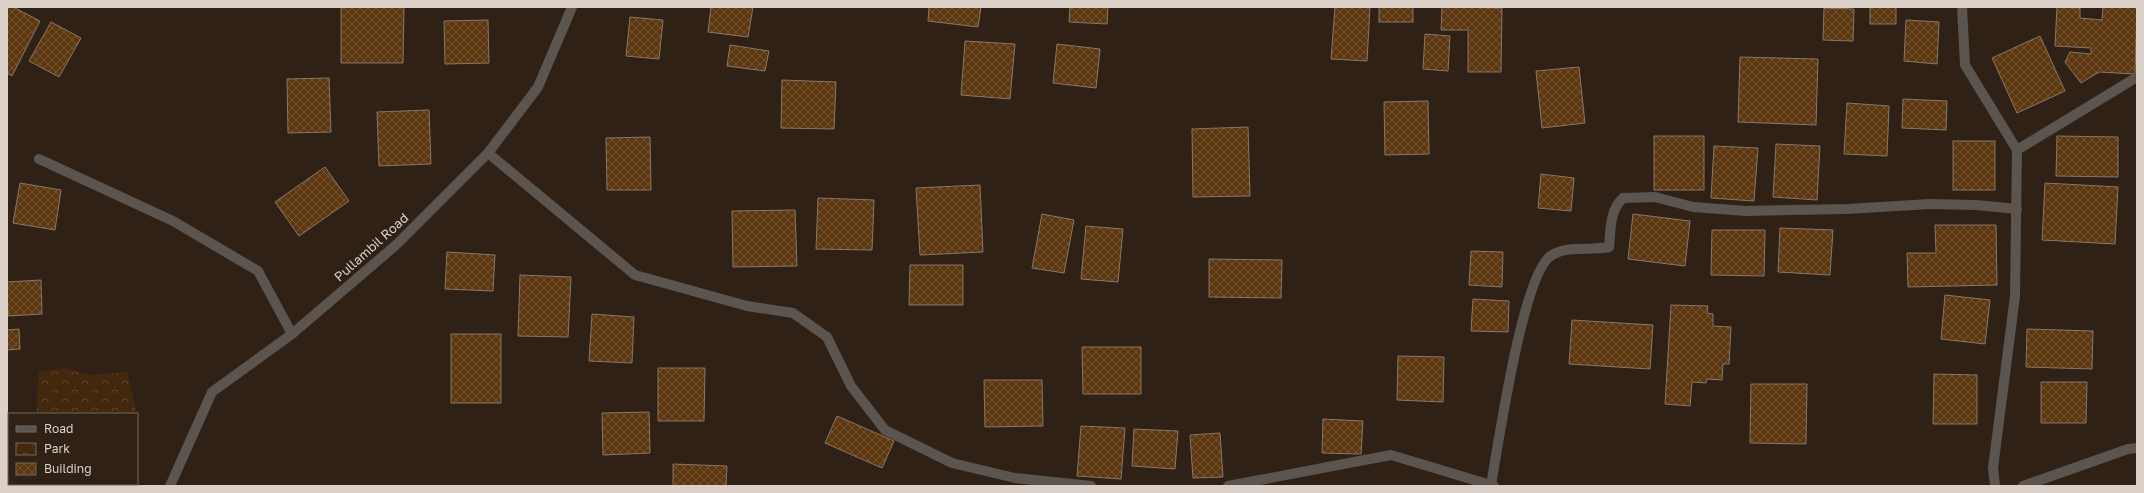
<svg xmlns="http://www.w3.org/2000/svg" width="2144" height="493" viewBox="0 0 2144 493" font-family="'Golos Text',sans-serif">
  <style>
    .park { fill: url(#park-crowns) }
    .building { fill: url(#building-cross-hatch); stroke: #887769 }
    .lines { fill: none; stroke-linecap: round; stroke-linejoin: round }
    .minor { stroke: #5c554f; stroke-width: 10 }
    .labels { text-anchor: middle; stroke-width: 4; stroke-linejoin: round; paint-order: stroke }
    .street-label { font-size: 13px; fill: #dbd1c9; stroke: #2f2115 }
  </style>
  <defs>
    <pattern id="park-crowns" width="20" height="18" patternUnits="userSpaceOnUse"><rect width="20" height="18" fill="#43280d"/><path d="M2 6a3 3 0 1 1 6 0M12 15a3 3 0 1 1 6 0" fill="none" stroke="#5e462f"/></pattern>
    <pattern id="building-cross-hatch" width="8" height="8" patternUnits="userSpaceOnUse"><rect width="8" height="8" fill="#5c3710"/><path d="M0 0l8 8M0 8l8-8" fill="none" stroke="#735331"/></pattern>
  </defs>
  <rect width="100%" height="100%" fill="#2f2115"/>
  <path class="park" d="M65,368l28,7 34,-3 10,42h-100v-17l2,-25z"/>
  <g class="building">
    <path d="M7,7h6l27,14 -28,55 -5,-3z"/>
    <path d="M341,7h63l-1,56h-62z"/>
    <path d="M711,7h42l-5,30 -40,-5z"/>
    <path d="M929,7h52l-3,20 -50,-6z"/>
    <path d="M1070,7h38l-1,17 -38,-2z"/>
    <path d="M1335,7h35l-3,54 -36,-2z"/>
    <rect x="1379" y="7" width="34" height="15"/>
    <path d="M1442,7l60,1 -1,64h-33v-42h-27z"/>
    <rect x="1870" y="7" width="26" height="17"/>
    <path d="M2057,7l23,1v10l22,2 1,-13h34l-2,67 -36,-2 -18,11 -16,-21 5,-10 21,2v-6l-36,-2z"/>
    <path d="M1824,8l30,1 -1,32 -30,-1z"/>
    <path d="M630,17l33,3 -4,39 -33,-3z"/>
    <path d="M488,20l1,43 -44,1 -1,-43z"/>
    <path d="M1906,20l33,2 -2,42 -33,-3z"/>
    <path d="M51,22l30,16 -22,39 -30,-16z"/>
    <path d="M1425,34l25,2 -2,35 -25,-2z"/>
    <path d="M2040,36l25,55 -48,22 -25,-55z"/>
    <path d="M965,41l50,3 -5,55 -49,-4z"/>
    <path d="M1057,44l43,5 -4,39 -43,-5z"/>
    <path d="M730,45l39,6 -4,20 -38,-5z"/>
    <path d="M1740,57l78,2 -2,66 -78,-3z"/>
    <path d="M1579,67l6,56 -43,5 -6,-57z"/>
    <path d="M329,78l2,54 -43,1 -1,-54z"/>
    <path d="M782,80l54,2 -2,47 -53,-1z"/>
    <path d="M1903,99l44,2 -1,29 -44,-2z"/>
    <path d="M1428,101l1,53 -44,1 -1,-53z"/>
    <path d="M1847,103l42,3 -2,50 -43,-2z"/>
    <path d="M429,110l2,54 -52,2 -2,-54z"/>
    <path d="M1248,127l2,69 -57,1 -1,-68z"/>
    <rect x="1654" y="136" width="50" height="54"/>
    <path d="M2057,136l61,1v40l-62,-1z"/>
    <path d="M650,137l1,53h-44l-1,-52z"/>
    <rect x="1953" y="141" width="42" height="49"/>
    <path d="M1776,144l44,2 -3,54 -44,-3z"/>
    <path d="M1714,146l44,2 -4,53 -43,-3z"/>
    <path d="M325,167l24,34 -50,35 -24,-34z"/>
    <path d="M1541,174l33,4 -3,33 -33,-3z"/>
    <path d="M20,183l41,7 -6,40 -42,-7z"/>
    <path d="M2045,183l73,4 -3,57 -73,-4z"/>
    <path d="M980,185l3,67 -63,3 -4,-67z"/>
    <path d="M818,198l56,2 -2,50 -56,-1z"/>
    <path d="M795,210l2,56 -64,1 -1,-56z"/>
    <path d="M1042,214l32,6 -10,53 -32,-5z"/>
    <path d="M1633,214l57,7 -5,45 -57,-7z"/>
    <path d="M1935,225h61l1,60 -89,2 -1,-34h29z"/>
    <path d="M1086,226l37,3 -5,53 -37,-3z"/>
    <path d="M1780,228l53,2 -3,45 -52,-3z"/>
    <path d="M1712,230h53l-1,46 -53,-1z"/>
    <path d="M1471,251l32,1 -1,35 -33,-2z"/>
    <path d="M447,252l48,3 -2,36 -48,-2z"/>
    <path d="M1209,259l73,1 -1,38 -72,-1z"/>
    <path d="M910,265h53v40h-54z"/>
    <path d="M520,275l51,2 -3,60 -50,-1z"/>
    <path d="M41,280l1,34 -34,2 -1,-34z"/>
    <path d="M1945,295l45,5 -5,44 -44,-5z"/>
    <path d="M1473,299l36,2 -1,31 -37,-1z"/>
    <path d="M1671,305l37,1 -1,7 6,1v12l18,1 -2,37h-6l-1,16 -15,-1 -1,4 -14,-1 -2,24 -25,-2z"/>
    <path d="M592,314l42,3 -2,46 -43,-2z"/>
    <path d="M1572,320l81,5 -3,44 -81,-5z"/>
    <path d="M19,329l1,20 -13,1v-20z"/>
    <path d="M2027,329l66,2 -1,38 -66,-2z"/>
    <rect x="451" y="334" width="50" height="69"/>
    <path d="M1082,347h59v47h-58z"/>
    <path d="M1398,356l46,1 -1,45 -46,-2z"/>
    <path d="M658,368h47l-1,53h-46z"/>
    <path d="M1934,374l43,1v49h-44z"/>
    <path d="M984,380h58l1,46 -58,1z"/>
    <path d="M2041,382h46l-1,41h-45z"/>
    <path d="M1751,384h56l-1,60 -56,-1z"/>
    <path d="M649,412l1,41 -47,2 -1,-42z"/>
    <path d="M837,416l57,25 -12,27 -57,-25z"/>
    <path d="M1323,419l40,2 -2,33 -39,-1z"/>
    <path d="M1081,426l44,2 -4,51 -44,-3z"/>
    <path d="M1134,429l44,2 -3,38 -43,-3z"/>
    <path d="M1220,433l3,44 -30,1 -3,-43z"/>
    <path d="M673,464l54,2 -1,20h-53z"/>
    <path d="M71,484h42v2h-43z"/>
  </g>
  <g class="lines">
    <g class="minor">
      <path d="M1962,7l3,58 52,85 -2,146 -22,172 2,18"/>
      <path d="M2017,150l120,-73"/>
      <path d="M488,153l147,122 112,31 46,7 34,24 24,49 34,44 67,33 63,15 76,8"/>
      <path d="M39,159l134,62 85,50 34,63"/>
      <path d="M1491,485c7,-38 32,-215 61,-230 17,-10 39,-4 57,-8 2,-17 0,-36 14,-49l32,-1 38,10 53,4 101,-2 83,-5 46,1 41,4"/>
      <path d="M170,486l42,-94 80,-58 104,-89 92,-92 50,-66 34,-80"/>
      <path d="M1228,486l163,-31 103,31"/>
      <path d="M2023,486l105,-37 9,-1"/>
    </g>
  </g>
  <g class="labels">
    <g class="street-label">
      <text transform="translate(371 247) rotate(-42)" y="5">Pullambil Road</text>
    </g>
  </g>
  <rect width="2144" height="493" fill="none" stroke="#dbd1c9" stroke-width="16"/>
  <rect x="8" y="413" width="130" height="72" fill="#2f2115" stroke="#74675d"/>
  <rect x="16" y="426" width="20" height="6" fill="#5c554f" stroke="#74675d"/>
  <text x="44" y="433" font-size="12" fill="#dbd1c9">Road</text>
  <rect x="16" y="443" width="20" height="12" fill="url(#park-crowns)" stroke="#74675d"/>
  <text x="44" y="453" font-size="12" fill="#dbd1c9">Park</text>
  <rect x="16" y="463" width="20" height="12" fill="url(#building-cross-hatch)" stroke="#74675d"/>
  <text x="44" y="473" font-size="12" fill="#dbd1c9">Building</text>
</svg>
